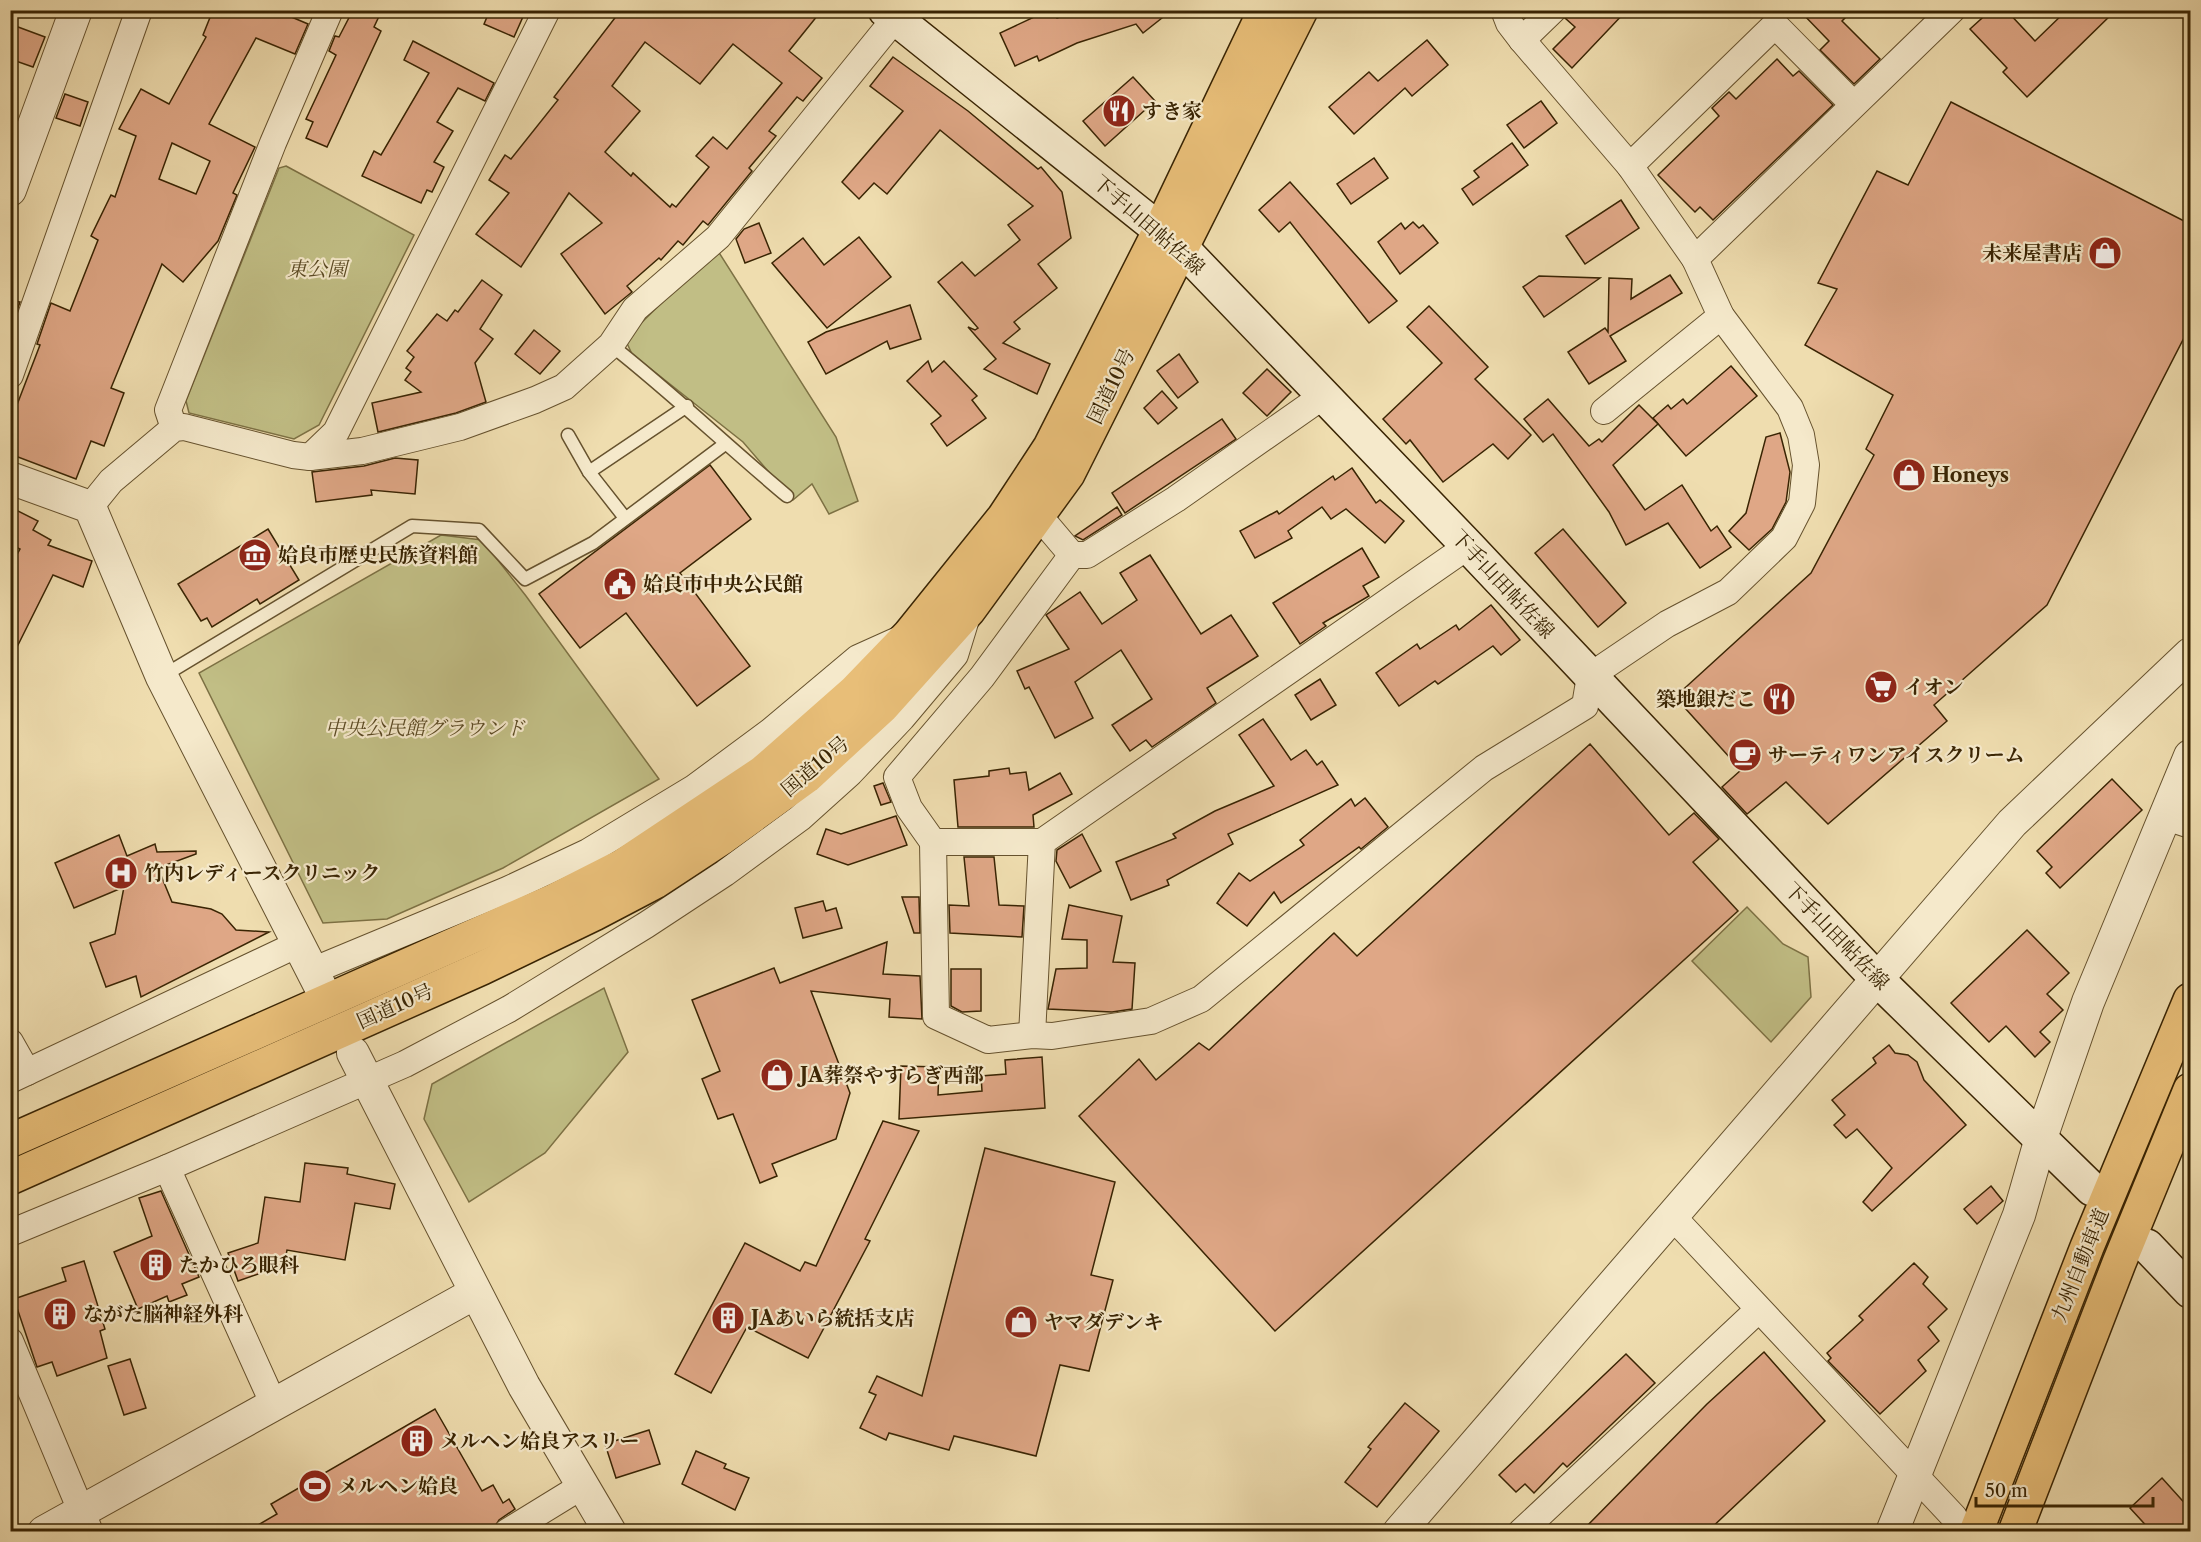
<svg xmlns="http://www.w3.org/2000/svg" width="2201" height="1542" viewBox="0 0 2201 1542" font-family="'Libre Caslon Text','Noto Serif JP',serif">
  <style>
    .green { fill: #c1be85; stroke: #7d7144; stroke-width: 1.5 }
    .building { fill: #dfa786; stroke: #392403; stroke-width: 1.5; fill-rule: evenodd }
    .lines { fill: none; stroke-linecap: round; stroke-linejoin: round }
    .service-casing { stroke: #66522e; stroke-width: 15 }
    .minor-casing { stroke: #66522e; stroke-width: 28 }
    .tertiary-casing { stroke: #66522e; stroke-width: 34 }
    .secondary-casing { stroke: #392403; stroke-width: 36 }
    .trunk-casing { stroke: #392403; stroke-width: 36 }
    .motorway-casing { stroke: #392403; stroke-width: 36 }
    .service { stroke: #f5e9cb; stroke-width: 12 }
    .minor { stroke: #f5e9cb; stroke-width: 26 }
    .tertiary { stroke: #f5e9cb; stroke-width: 32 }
    .secondary { stroke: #f5e9cb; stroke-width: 33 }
    .trunk { stroke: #e8be78; stroke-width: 33 }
    .motorway { stroke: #e8be78; stroke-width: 33 }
    .labels { text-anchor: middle; stroke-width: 4.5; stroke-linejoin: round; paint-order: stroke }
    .poi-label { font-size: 20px; font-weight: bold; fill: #392403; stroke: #f5e9cb; text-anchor: start }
    .street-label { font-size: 20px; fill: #392403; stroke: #f5e9cb }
    .park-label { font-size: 20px; font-style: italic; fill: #5b4a24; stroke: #f5e9cb }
  </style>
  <rect width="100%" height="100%" fill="#efddaf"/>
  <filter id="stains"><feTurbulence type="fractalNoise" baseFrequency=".00333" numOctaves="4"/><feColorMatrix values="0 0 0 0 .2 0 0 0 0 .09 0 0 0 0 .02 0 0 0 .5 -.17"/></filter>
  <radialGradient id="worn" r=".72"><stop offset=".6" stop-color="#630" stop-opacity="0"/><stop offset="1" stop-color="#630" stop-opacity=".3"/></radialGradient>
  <g class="green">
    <path d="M286,166l128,69 -95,190 -25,14 -105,-26 -3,-12 93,-233z"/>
    <path d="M718,251l118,186 22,64 -29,13 -17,-30 -19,16 -50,-58 -111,-88 -7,-15 77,-76z"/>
    <path d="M441,535l41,5 44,56 133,183 -156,89 -116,51 -64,4 -124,-250z"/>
    <path d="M1747,907l36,37 25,13 3,40 -40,45 -79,-81z"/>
    <path d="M604,988l24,64 -83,101 -76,49 -45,-83 8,-35z"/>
  </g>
  <g class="building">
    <path d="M213,10h62l33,14 -13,30 -39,-16 -47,86 46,23 -22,46 4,2 -19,46 -35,41 -21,-18 -51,124 13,5 -20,53 -13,-5 -15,38 -66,-25v-31l30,-78 -3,-1 14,-41 19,8 28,-71 -7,-4 20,-41 4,2 21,-61 -17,-7 22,-40 28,15 37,-67 -3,-2zM172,143l38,18 -14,33 -37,-15z"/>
    <path d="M353,10h29l-8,17 7,4 -54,116 -21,-9 7,-16 -7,-3 30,-64 -7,-4 6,-15 4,1z"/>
    <path d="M490,10h36l-12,27 -30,-13z"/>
    <path d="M621,10h201l-33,41 33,27 -19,23 -6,-4 -28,34 7,5 -27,32 3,3 -44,54 -5,-4 -20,24 -5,-4 -17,19 -2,-2 -32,28 5,6 -27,22 -44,-60 41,-31 -33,-30 -48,74 -45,-33 33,-41 -20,-13 16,-25 6,4 47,-59 -4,-3zM645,42l55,42 33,-40 49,39 -55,66 -14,-12 -17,19 13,11 -33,40 -4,-3 -2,3 -37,-34 -2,3 -26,-24 35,-41 -28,-25z"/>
    <path d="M1049,10h4l4,8 22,-8h93l-29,23 -7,-9 -59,19 -38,18 -2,-5 -22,10 -15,-33z"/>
    <path d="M1568,10h59l-55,58 -19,-19 22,-22 -10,-9z"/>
    <path d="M1799,10h54l-11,11 38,38 -26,25 -34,-34 9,-9z"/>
    <path d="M1991,10h15l29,31 32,-31h49l-89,87 -24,-25 4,-4 -37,-39z"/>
    <path d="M10,24l35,13 -12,30 -23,-8z"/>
    <path d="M1427,40l21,25 -36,31 -7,-8 -51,46 -25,-27 40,-35 9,9z"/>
    <path d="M413,41l81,42 -9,18 -27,-13 -21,34 16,9 -19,31 10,5 -12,25 -5,-2 -6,13 -59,-27 12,-25 7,4 48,-82 -25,-13z"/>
    <path d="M893,57l75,54 70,58 3,-2 21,25 9,46 -33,26 19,24 -43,34 6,7 -17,14 47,21 -13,30 -53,-25 12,-10 -28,-32 7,3 3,-2 -40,-46 24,-20 13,14 45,-36 -12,-15 25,-19 -93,-76 -53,64 -13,-11 -15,16 -17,-17 61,-71 -33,-25z"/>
    <path d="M1777,59l16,17 6,-5 34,34 -120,115 -13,-13 -5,5 -37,-37 61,-59 -7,-8 17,-16 7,7z"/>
    <path d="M1133,77l22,24 -50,45 -22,-25z"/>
    <path d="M65,94l23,8 -8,24 -24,-8z"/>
    <path d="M1541,101l16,22 -33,25 -17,-23z"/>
    <path d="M1951,102l239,122v102l-143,279 -113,100 13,16 -119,103 -42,-42 -39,32 -25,-27 19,-17 -66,-73 136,-124 63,-118 -8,-6 27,-54 -88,-50 32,-56 -19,-6 59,-112 31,14z"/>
    <path d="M1512,143l16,22 -55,40 -11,-16 17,-12 -5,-6z"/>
    <path d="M1374,158l14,20 -37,26 -14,-20z"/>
    <path d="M1290,182l107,119 -28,22 -79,-101 -11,10 -20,-22z"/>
    <path d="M1621,200l18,28 -54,36 -19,-28z"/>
    <path d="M1413,222l6,6 4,-3 15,18 -38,31 -22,-32 23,-19 4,6z"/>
    <path d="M759,223l12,30 -26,10 -9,-24 8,-10z"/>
    <path d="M859,237l32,40 -64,51 -55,-65 31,-25 21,27z"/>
    <path d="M1670,275l12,18 -72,43 16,25 -37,23 -21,-32 37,-24 3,4 1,-54 23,1 -1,20z"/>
    <path d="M1539,276l61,2 -56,39 -21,-30z"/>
    <path d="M482,280l20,15 -22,34 13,10 -18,24 11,39 -30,11 -78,19 -6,-29 49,-11 -16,-12 6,-8 -5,-4 8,-11 -7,-6 30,-37 10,7 8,-11 3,2z"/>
    <path d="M10,300l10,2 -10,27z"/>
    <path d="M910,305l11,34 -31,10 -3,-8 -61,33 -18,-32 18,-10z"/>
    <path d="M1429,306l59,61 -13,12 56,56 -23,24 -15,-15 -50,38 -33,-42 -4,4 -23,-25 59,-56 -35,-36z"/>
    <path d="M534,330l26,21 -20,23 -25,-20z"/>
    <path d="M1179,354l19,28 -20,16 -21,-27z"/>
    <path d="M928,361l4,11 12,-11 33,35 -5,4 14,18 -39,28 -16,-22 10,-8 -34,-35z"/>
    <path d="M1731,366l26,30 -71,60 -33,-38 15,-13 3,4 12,-10 4,5z"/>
    <path d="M1267,369l24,23 -24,24 -24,-23z"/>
    <path d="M1162,391l15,17 -19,16 -14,-16z"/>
    <path d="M1548,399l41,47 10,-7 3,3 37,-37 19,19 -45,41 32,45 37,-25 29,46 6,-5 14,21 -31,21 -32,-45 -42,22 -17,-33 -56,-78 -10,8 -19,-23z"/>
    <path d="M1222,419l14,20 -111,74 -13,-20z"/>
    <path d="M1780,433l10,39 -4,30 -14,27 -23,21 -20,-19 17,-18 20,-76z"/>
    <path d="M395,458l23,2 -3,34 -44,-4 1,5 -56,7 -4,-30 52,-6z"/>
    <path d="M710,465l41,54 -71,54 70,93 -53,40 -71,-93 -46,35 -41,-54z"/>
    <path d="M1352,468l24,35 4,-3 24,21 -19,22 -39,-34 -15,10 -9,-12 -34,24 4,7 -37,20 -15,-27 37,-20 2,3 54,-38 2,4z"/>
    <path d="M10,507l28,14 -5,9 18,10 -3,5 44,16 -9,26 -30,-12 -43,86v-94l10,-18 -10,-5z"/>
    <path d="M1117,507l5,8 -39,25 -8,-4z"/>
    <path d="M268,529l31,51 -39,24 -3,-5 -45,28 -5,-9 -6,3 -23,-37z"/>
    <path d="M1563,529l63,74 -28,24 -63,-74z"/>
    <path d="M1362,548l17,29 -16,9 6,10 -46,27 3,3 -26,18 -27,-41z"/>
    <path d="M1150,555l51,79 30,-19 27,41 -51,32 9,15 -64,44 -6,-7 -16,11 -18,-26 40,-26 -31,-49 -46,32 18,36 -38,20 -26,-51 -4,2 -8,-18 52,-22 -23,-34 34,-23 22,32 35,-24 -17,-27z"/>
    <path d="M1491,605l29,35 -19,15 -8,-9 -55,38 -3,-3 -36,25 -23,-33 41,-29 3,5 36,-24 3,5z"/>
    <path d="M1320,679l16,26 -25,15 -16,-25z"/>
    <path d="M1263,719l28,41 15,-10 11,15 5,-4 16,24 -110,49 5,10 -66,36 2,5 -38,15 -15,-38 60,-24 -3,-4 42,-23 59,-25 -35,-51z"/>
    <path d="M1590,744l79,91 25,-22 25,26 -26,23 45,49 -463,420 -196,-215 60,-57 17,21 43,-37 10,7 125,-117 23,23z"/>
    <path d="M1009,768l1,6 16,-2 3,18 31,-17 12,21 -39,21 1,12h-76l-4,-47 35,-4v-5z"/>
    <path d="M2112,779l30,31 -82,78 -14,-15 6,-6 -15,-16z"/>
    <path d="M883,783l8,19 -10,3 -7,-19z"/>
    <path d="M1365,798l23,29 -27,22 -2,-2 -78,56 -7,-11 -27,34 -30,-23 22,-30 11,8 54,-36 -4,-5 51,-41 4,7z"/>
    <path d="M896,816l11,29 -59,20 -31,-11 9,-25 15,5z"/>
    <path d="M1082,834l19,37 -31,17 -14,-27 1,-11z"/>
    <path d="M119,835l8,21 28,-12 2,8 39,-1v3l-38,14 14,34 39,7 11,5 14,16 33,2 -128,65 -5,-21 -30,11 -16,-44 25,-9 9,-47 -50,21 -19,-45z"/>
    <path d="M964,857h30l5,48 25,1 -2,31 -72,-4 -1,-28 20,1z"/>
    <path d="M902,897h17l1,36h-6z"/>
    <path d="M823,901l3,10 10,-3 6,20 -39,10 -8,-30z"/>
    <path d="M1069,905l53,11 -9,46 22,1 -3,46 -20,3 -64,-3 8,-40 31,-1v-28l-25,-1z"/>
    <path d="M2027,930l42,43 -22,21 16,16 -23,22 10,10 -15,15 -29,-31 -17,16 -38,-39z"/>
    <path d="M887,942l-4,32 37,2 2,43 -33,-2 1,-18 -79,-8 39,102 -14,46 -64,25 5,12 -17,7 -27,-69 -15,5 -16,-40 18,-8 -28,-71 82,-32 6,15z"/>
    <path d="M951,969h30v42l-19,1 -11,-6z"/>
    <path d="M1889,1045l6,8 13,2 9,7 7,18 42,45 -94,86 -9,-9 29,-34 -35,-39 -11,9 -12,-13 11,-10 -13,-15 44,-37 -3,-5z"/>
    <path d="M1042,1057l3,51 -146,11 2,-53 38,1 -1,28 44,-4 -1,-15 25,-2 -1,-14z"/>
    <path d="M883,1121l36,10 -54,108 5,2 -62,117 -61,-31 -36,66 -36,-19 70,-131 55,28 5,-9 11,4z"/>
    <path d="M985,1148l130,34 -24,93 22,5 -24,91 -29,-6 -24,91 -82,-20 -5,14 -60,-17 -3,7 -26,-12 16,-33 -7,-3 8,-16 45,20z"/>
    <path d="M305,1163l43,5 -1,6 48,10 -5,25 -35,-6 -10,57 -58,-10 -3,15 -46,16 -10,-28 30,-10 7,-46 35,5z"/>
    <path d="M1991,1186l12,15 -26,23 -13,-15z"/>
    <path d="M161,1191l38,86 -17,7 5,11 -18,7 -2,-6 -29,13 -24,-57 38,-16 -13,-38z"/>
    <path d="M84,1261l21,68 -5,2 7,27 -50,18 -5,-14 -15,5 -23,-68 52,-18 -4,-13z"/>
    <path d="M1914,1263l14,14 -5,7 24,25 -19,18 11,14 -21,19 8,11 -46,43 -52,-53 3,-3 -4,-5 36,-33 -4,-4z"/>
    <path d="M1764,1352l61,69 -118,111h-126l126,-128z"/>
    <path d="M1626,1354l29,29 -88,84 -4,-4 -29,30 -9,-9 -9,8 -17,-17z"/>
    <path d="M130,1359l16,49 -22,7 -16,-49z"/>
    <path d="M1405,1403l34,28 -62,76 -32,-25 26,-33 -3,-2z"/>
    <path d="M435,1409l47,82 11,-6 10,18 6,-4 6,10 -16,11 -7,12h-246l31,-18 -6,-10z"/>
    <path d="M649,1430l11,34 -44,14 -11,-34z"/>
    <path d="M696,1451l30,13 -2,4 25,10 -14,32 -53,-26z"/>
    <path d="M2162,1478l28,31v23h-38l-22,-24z"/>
  </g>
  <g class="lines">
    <g class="service-casing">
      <g id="service">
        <path d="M611,345c61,48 116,101 176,151"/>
        <path d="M568,435l21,37 36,46"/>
        <path d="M589,472l98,-66"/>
        <path d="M163,676l249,-150 67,4 46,49 68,-36 132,-99"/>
      </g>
    </g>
    <g class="minor-casing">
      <g id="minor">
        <path d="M1504,10l5,13 13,17 108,126 65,93"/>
        <path d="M1522,40l31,-30"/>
        <path d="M1630,166l145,-141 78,79"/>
        <path d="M10,375l129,-365"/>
        <path d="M1604,411l117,-95"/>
        <path d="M174,428l-6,-18 105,-267 57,-133"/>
        <path d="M310,457l52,-6 98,-24 75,-27 29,-13 47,-42 24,-36 83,-72 184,-227"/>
        <path d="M90,507l21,-26 63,-53 10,-1 109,28 17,2 26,-25 211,-422"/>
        <path d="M1039,516l33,39h15l89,-56 147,-103"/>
        <path d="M2166,817l24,8"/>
        <path d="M933,842l-24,-34 -12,-31 85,-100 90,-122"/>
        <path d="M1042,842h-109l3,174 52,24 44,-5 20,1 99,-15 50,-22 283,-231 101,-62 5,-30 77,-52 61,-32 56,-54 18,-35 4,-38 -5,-30 -11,-27 -69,-92 -26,-57 257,-249"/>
        <path d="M312,971l195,-81 81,-38 106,-64 77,-57 87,-73 40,-18"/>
        <path d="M1032,1035l10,-193 426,-296"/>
        <path d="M10,1042l17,30"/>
        <path d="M10,1080l288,-136"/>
        <path d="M167,1168l107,237"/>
        <path d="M1672,1216l282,301"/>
        <path d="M10,1233l157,-65 238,-104 104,-55 137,-84 79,-52 75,-55 50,-45 52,-55 53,-63 12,-39"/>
        <path d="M10,1341l80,191"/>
        <path d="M507,1532l75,-46"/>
        <path d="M1521,1532l237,-222"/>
      </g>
    </g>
    <g class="tertiary-casing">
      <g id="tertiary">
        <path d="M10,190l66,-180"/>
        <path d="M10,478l80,29 72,170 158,309"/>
        <path d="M353,1053l171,333 86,146"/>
        <path d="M44,1532l431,-239"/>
        <path d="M1399,1532l613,-709 178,-169"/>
        <path d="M1892,1532l127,-317 22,-77 47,-136 102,-246"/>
      </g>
    </g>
    <g class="secondary-casing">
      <g id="secondary">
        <path d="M885,10l296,237 287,299 409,433 215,210"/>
        <path d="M2147,1246l43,45"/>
      </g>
    </g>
    <g class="trunk-casing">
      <g id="trunk">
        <path d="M10,1141l545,-241 67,-34 141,-94 91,-80 55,-57 95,-118 46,-70 110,-217 105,-220"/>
        <path d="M10,1178l472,-210 112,-54 61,-32 67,-44 84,-61 77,-71 86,-96 99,-136 233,-464"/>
      </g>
    </g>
    <g class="motorway-casing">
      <g id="motorway">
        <path d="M1976,1532l111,-285 103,-247"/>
        <path d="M2015,1532l104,-269 71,-173"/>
      </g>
    </g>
    <use href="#service" class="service"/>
    <use href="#minor" class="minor"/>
    <use href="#tertiary" class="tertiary"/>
    <use href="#secondary" class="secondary"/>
    <use href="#trunk" class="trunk"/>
    <use href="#motorway" class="motorway"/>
  </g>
  <defs>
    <g id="restaurant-disc" transform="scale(1.725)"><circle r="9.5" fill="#8f2418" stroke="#f5e9cb"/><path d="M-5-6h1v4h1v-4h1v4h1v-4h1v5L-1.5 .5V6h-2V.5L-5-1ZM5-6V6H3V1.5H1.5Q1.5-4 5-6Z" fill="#fff"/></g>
    <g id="shop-disc" transform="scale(1.725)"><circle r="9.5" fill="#8f2418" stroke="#f5e9cb"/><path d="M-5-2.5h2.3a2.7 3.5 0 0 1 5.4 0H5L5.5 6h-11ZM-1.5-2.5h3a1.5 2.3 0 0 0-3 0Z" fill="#fff"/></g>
    <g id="museum-disc" transform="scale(1.725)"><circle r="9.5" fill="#8f2418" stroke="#f5e9cb"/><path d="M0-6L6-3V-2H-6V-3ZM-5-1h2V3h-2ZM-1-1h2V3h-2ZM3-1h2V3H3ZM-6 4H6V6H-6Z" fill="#fff"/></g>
    <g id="civic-disc" transform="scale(1.725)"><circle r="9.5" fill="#8f2418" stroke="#f5e9cb"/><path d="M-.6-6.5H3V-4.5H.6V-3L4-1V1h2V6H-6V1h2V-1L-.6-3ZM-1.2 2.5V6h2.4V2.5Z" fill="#fff"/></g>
    <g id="supermarket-disc" transform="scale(1.725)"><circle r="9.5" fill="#8f2418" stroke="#f5e9cb"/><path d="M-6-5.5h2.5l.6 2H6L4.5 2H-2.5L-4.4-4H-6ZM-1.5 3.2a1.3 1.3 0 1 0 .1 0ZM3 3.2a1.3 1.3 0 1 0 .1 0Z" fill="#fff"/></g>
    <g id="cafe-disc" transform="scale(1.725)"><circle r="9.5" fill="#8f2418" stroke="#f5e9cb"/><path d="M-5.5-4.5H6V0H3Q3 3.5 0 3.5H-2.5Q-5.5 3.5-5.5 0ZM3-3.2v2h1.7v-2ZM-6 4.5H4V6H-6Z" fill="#fff"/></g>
    <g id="hospital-disc" transform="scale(1.725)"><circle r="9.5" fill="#8f2418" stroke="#f5e9cb"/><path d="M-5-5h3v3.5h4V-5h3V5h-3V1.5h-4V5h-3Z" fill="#fff"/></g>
    <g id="building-disc" transform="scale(1.725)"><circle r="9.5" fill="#8f2418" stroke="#f5e9cb"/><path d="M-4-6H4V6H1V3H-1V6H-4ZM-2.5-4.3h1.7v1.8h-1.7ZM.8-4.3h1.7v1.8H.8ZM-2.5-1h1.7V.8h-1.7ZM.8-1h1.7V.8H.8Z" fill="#fff"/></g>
    <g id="stadium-disc" transform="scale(1.725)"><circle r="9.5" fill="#8f2418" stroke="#f5e9cb"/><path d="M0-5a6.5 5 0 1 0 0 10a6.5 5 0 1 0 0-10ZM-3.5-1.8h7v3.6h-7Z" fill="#fff"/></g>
  </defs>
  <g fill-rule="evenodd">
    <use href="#restaurant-disc" x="1119" y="111"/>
    <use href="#shop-disc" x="2105" y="253"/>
    <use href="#shop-disc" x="1909" y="475"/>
    <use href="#museum-disc" x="255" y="555"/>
    <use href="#civic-disc" x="620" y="584"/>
    <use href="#supermarket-disc" x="1881" y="687"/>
    <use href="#restaurant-disc" x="1779" y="699"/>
    <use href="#cafe-disc" x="1745" y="755"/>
    <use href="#hospital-disc" x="121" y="873"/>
    <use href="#shop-disc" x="777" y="1075"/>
    <use href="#building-disc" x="156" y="1265"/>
    <use href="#building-disc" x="60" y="1314"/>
    <use href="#building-disc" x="728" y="1318"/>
    <use href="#shop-disc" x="1021" y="1322"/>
    <use href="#building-disc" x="417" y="1441"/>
    <use href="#stadium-disc" x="315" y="1486"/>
  </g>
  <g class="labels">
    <g class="poi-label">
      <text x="1142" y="118">すき家</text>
      <text x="2082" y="260" text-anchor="end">未来屋書店</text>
      <text x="1932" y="482">Honeys</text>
      <text x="278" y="562">姶良市歴史民族資料館</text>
      <text x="643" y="591">姶良市中央公民館</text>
      <text x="1904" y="694">イオン</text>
      <text x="1756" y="706" text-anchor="end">築地銀だこ</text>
      <text x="1768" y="762">サーティワンアイスクリーム</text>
      <text x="144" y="880">竹内レディースクリニック</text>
      <text x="800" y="1082">JA葬祭やすらぎ西部</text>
      <text x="179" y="1272">たかひろ眼科</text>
      <text x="83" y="1321">ながた脳神経外科</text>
      <text x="751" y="1325">JAあいら統括支店</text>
      <text x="1044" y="1329">ヤマダデンキ</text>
      <text x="440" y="1448">メルヘン姶良アスリー</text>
      <text x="338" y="1493">メルヘン姶良</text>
    </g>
    <g class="street-label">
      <text transform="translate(1149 225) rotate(41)" y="7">下手山田帖佐線</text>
      <text transform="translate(1111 386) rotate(-64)" y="7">国道10号</text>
      <text transform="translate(1503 584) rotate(47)" y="7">下手山田帖佐線</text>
      <text transform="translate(815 766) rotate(-40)" y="7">国道10号</text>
      <text transform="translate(1837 936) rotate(46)" y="7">下手山田帖佐線</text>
      <text transform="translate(395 1006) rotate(-24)" y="7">国道10号</text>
      <text transform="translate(2080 1265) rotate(-68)" y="7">九州自動車道</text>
    </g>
    <g class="park-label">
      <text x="317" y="276">東公園</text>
      <text x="425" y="735">中央公民館グラウンド</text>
    </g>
  </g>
  <rect width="2201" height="1542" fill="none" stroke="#efddaf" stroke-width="36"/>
  <rect x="12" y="12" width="2177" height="1518" fill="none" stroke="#392403" stroke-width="3"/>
  <rect x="18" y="18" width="2165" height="1506" fill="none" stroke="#392403" stroke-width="1.5"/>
  <path d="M1976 1497v9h177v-9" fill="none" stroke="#392403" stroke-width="3"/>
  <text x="1985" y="1497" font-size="18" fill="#392403" stroke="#f5e9cb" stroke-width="4.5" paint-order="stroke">50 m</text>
  <rect width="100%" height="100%" filter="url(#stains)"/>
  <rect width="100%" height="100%" fill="url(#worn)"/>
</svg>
